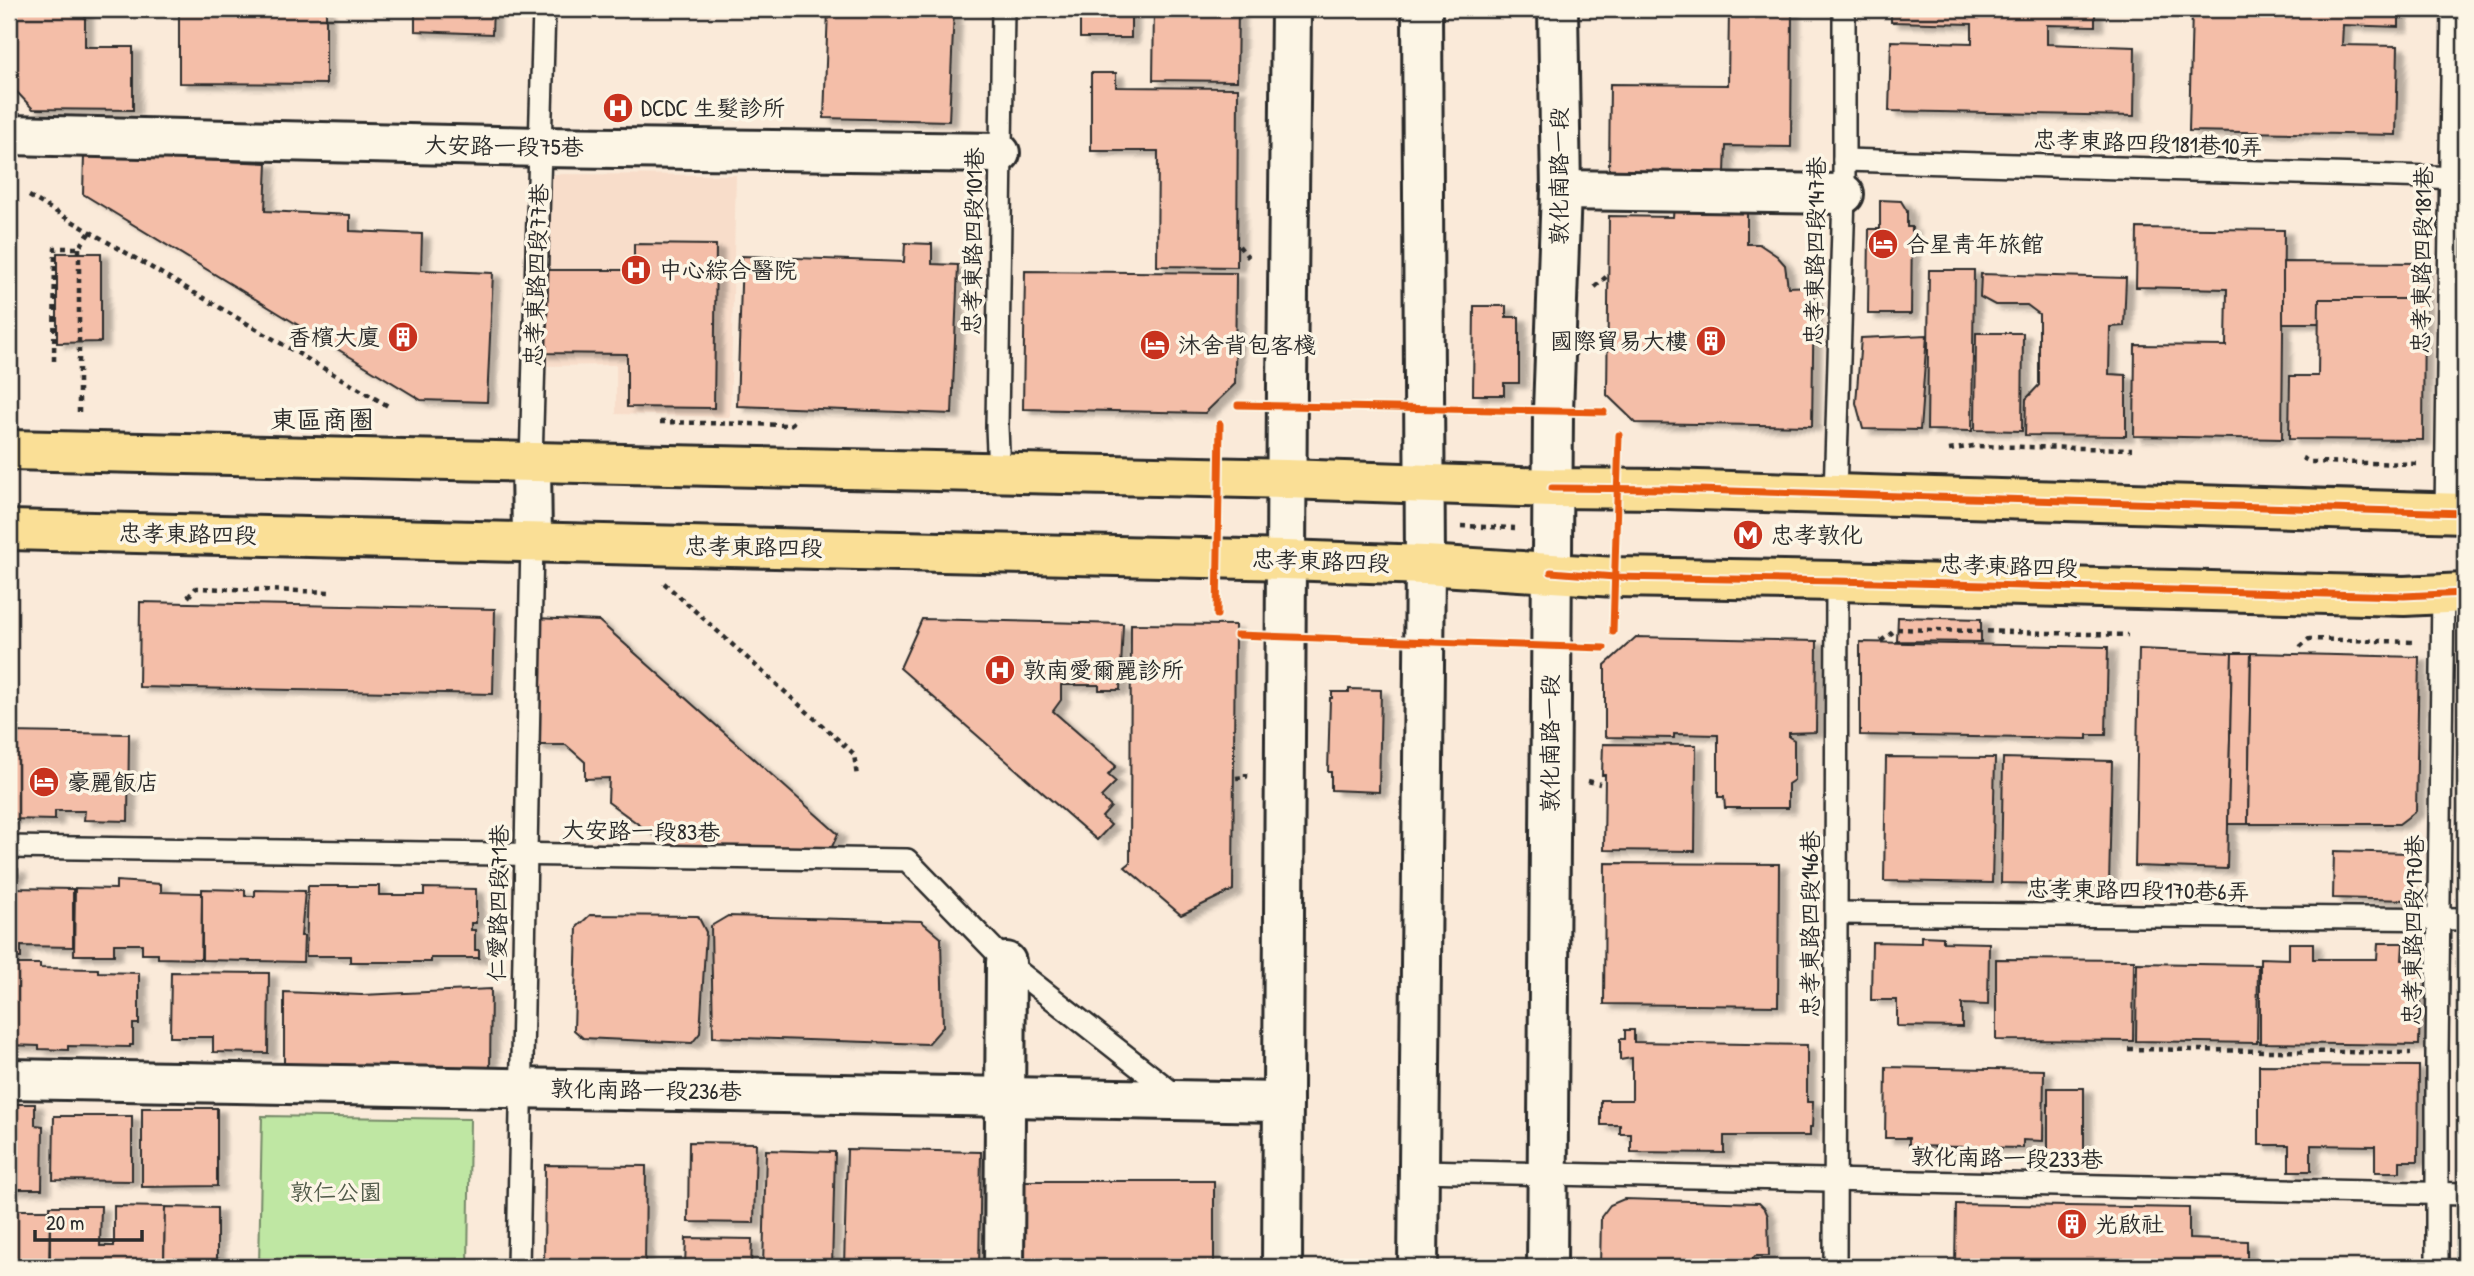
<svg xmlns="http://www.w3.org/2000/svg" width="2474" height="1276" viewBox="0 0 2474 1276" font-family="'Patrick Hand','LXGW WenKai TC',sans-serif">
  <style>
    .built { fill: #f8ddca }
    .green { fill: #bfe7a3; stroke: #758967; stroke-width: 2 }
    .building { fill: #f4bea8; stroke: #2b2b2b; stroke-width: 2; filter: url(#shadow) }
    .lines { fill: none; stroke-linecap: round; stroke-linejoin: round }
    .service-casing { stroke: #2b2b2b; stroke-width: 26 }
    .minor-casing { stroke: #2b2b2b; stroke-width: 44 }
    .secondary-casing { stroke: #2b2b2b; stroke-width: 44 }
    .primary-casing { stroke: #2b2b2b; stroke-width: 44 }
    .path { stroke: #2b2b2b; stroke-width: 4.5; stroke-dasharray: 5 5; stroke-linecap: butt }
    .service { stroke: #fcf5e5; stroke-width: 21 }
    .minor { stroke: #fcf5e5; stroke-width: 38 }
    .secondary { stroke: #fcf5e5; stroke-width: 38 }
    .primary { stroke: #fadf96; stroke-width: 38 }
    .cycleway-casing { stroke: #fcf5e5; stroke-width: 11 }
    .cycleway { stroke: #e8590c; stroke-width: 7 }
    .labels { text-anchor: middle; stroke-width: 7; stroke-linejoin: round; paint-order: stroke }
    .poi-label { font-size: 23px; fill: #2b2b2b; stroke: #fcf5e5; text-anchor: start }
    .street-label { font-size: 23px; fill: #2b2b2b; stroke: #fcf5e5 }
    .park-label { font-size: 23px; fill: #505a49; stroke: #fcf5e5 }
    .quarter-label { font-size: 26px; fill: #2b2b2b; stroke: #fcf5e5 }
  </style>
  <defs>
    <filter id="shadow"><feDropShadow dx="8" dy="4.5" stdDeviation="2" flood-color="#0004"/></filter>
  </defs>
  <rect width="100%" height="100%" fill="#faead9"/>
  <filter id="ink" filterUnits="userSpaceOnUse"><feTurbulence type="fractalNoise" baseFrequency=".0143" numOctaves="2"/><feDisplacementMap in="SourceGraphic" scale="14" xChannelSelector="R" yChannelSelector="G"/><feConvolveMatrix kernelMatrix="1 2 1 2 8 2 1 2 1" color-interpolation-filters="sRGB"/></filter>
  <g filter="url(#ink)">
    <path class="built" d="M541,174l195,1 -6,242 -114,-3v-49l-80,1z"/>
    <path class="green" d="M262,1116l208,3 -2,148h-209z"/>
    <g class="building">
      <path d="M15,9h70v38h48v63l-100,-1 -19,-20z"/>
      <path d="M179,9h147v75l-147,-1z"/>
      <path d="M415,9h78l-1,25 -77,-3z"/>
      <path d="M828,9h126l-5,112 -125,-3z"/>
      <rect x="1080" y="9" width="51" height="29"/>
      <path d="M1154,9h84l-1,72 -84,-1z"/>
      <path d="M1729,9h63l-1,138 -65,-1 -1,27h-116l1,-89 118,1z"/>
      <path d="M1891,9h204v17l-48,-1v19l88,3 -1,69 -245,-5 2,-70 81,2v-19l-81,-2z"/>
      <path d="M2192,9h207v18l-56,-2 -1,20 56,1 -2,89 -207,-4z"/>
      <path d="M1091,73h25v14l122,1 -1,179 -80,-1 1,-115h-67z"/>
      <path d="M84,155l183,8 -2,48 85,4v16l72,3 -1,36 72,3 -6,129 -66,-2 -338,-206z"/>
      <path d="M1880,200l21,1 6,10v16h5l-1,87h-43l1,-85h11z"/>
      <path d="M1674,206l73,1v37h12l18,12 8,9 3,22 26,-1 -2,140 -176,-3 -29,-28 2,-179 64,1z"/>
      <path d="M2137,228l147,2 -2,209 -148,-3 1,-91 91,1 1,-57 -91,-2z"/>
      <path d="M905,243l27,1v20l26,1 -6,149 -215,-8 5,-150 162,6z"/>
      <path d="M634,244l82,1 -2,163 -87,-1v-53l-87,-1v-83h94z"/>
      <path d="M57,253h44v89l-44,1z"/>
      <path d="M2283,262l141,1v36h-105v24h-36z"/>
      <path d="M1929,270h45l-2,161 -45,-1z"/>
      <path d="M1025,271l211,2 -1,111 -30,29 -182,-4z"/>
      <path d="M1981,274l145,4 -2,48 -14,1 -1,47 17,1v61l-101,-1 1,-36 13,-14v-71l-12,-9h-32l-15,-8z"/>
      <path d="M2319,299h105l-1,141 -134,-1 1,-63h28z"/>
      <path d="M1474,306h32v11h13v66h-15v12h-31z"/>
      <path d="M1976,333h47l-1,98 -47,-1z"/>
      <path d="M1927,335l-7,95 -57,-1 -7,-26 5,-65z"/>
      <path d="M140,602l355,7 -2,85 -354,-7z"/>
      <path d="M1898,617l83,2v23l-84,-1z"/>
      <path d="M536,618l63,3 239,213 -8,17 -163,-6 -59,-43 1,-24 -24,1v-17l-19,-17h-30z"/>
      <path d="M922,619l201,5 -3,66h-21v-5h-38v15l-8,11 63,55 -8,9 8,7 -15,15 10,10 -9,10 9,8 -14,15 -197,-172z"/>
      <path d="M1131,624l104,1 -2,265 -52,25 -56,-48 5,-4z"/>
      <path d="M1636,637l181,4 -1,91 -27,1v4l5,3v40l-6,4v24h-63l-1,-11h-6v-62l-44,-1v4l-69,-1v-72z"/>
      <path d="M1860,642l248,5 -2,88h-19v4l-227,-4z"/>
      <path d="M2139,649l93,4 -5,216 -92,-3z"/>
      <path d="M2232,653h19l-3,171h-20z"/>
      <path d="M2251,653l168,4 -3,154 -17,13h-151z"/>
      <path d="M2464,654l1,158h-5z"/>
      <path d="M1349,689l32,1 -2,102 -48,-2v-18h-3l2,-74h2v-6h17z"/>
      <path d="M9,732l120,2 -1,87 -44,-1 1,-9h-30v9l-46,-1z"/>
      <path d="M1603,744l93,1 -1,106 -91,-1 1,-75h-3z"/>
      <path d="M1886,757l109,1 -3,125 -108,-2z"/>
      <path d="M2003,758l109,3 -3,124 -108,-2z"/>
      <path d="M2334,851l75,2 -1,47 -75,-2z"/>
      <path d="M1605,863l174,1 -1,142 -174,-2z"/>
      <path d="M9,869h9v7l-5,3v9l60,1v58l-52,-1v12h-12z"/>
      <path d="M116,881l45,3v8l41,1 -1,66 -43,-1v-4h-16v-10h-28v11h-40l1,-67 41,1z"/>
      <path d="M308,886h71v9h45v-7l52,1v34h-5v7h4v20h4v8h-48v4h-81v-6h-44z"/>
      <path d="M202,889l43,1v6h10v-6l50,1 -4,45h3l-1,26 -101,-2z"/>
      <path d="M590,915l108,1 8,16 -6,101 -8,10 -109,-5 -9,-8 3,-103z"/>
      <path d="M728,916l193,5 20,17 2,89 -15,17 -215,-7 -2,-111z"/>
      <path d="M1921,936l22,1v5l46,1 -1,62 -26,-1v23l-65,-1v-26h-26l1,-58 49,1z"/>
      <path d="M2289,943h24v16h64l1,-16h25l-1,17h19l-2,85 -159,-2v-85l29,1z"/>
      <path d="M1996,959l138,1 -1,81 -137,-1z"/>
      <path d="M2137,963l121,2 -1,78 -121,-2z"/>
      <path d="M10,964h30v4l58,1v3l41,1v51h-6v21h-3v2l-62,-1v4l-29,-1v-3l-30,-1z"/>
      <path d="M171,972l98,1 -1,80 -55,-1v-15h-43z"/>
      <path d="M491,989l-1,81 -206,-3v-75l78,3z"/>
      <path d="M1625,1030h9v12l173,3v57h6l-1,25h-2v9h-86v17l-93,-1v-18h-11v-9h-19v-25h31v-42l-12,2v-21h5z"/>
      <path d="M2259,1065l160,1 -1,95h-18v11h-25v-26l-64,-1v26h-22v-26h-30z"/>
      <path d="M1886,1067l158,3 -1,71 -20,-1v8l-114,-2v-8h-24z"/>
      <rect x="2048" y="1088" width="36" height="73"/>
      <path d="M9,1104h26v21l8,1 -1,63h-33z"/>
      <path d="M142,1108h75v78l-75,1z"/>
      <path d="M54,1116h78v65l-79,-1z"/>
      <path d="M689,1142l67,1 -2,80 -66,-1z"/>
      <path d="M847,1149l134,3 -2,115h-135z"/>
      <path d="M766,1150l69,2 -3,115h-69z"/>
      <path d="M545,1165l101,1 -1,101h-101z"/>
      <rect x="1017" y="1181" width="197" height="86"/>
      <path d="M1624,1199l135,4 6,6 3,7 1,40h-14l-4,5 6,6h-157l1,-50 9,-12z"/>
      <path d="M1956,1204l233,4v31l58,2v26h-292z"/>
      <path d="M50,1206h51l-1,40h14v-40l51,1 -1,60h-114z"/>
      <path d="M165,1207l52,1v59h-53z"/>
      <path d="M9,1210h41l-1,57h-40z"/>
      <path d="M686,1238l66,1 -1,28h-66z"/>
      <rect x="2461" y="1240" width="4" height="27"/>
    </g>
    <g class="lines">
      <g class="service-casing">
        <g id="service">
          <path d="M1844,160l621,18"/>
          <path d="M531,462l13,-453"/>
          <path d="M999,474l-2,-47 6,-418"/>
          <path d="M1835,495l9,-301v-185"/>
          <path d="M2446,513l7,-504"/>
          <path d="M9,847l898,13 99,102 174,137"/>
          <path d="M1836,913l629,6"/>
          <path d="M1419,1171l1046,23"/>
          <path d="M518,1267l14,-726"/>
          <path d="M1835,1267l2,-686"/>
          <path d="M2437,1267v-214l6,-460"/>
        </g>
      </g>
      <g class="minor-casing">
        <g id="minor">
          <path d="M9,135l531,12 460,6"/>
          <path d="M1561,190l283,4"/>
          <path d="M531,462l1,79"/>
          <path d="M9,1079l1274,23"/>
          <path d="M1004,1267l2,-305"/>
        </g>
      </g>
      <g class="secondary-casing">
        <g id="secondary">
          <path d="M1282,1267l5,-882 4,-376"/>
          <path d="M1418,1267l7,-702 -3,-556"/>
          <path d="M1547,1267l6,-856 8,-221 -3,-181"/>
        </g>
      </g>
      <g class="primary-casing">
        <g id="primary">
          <path d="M9,450l1277,29 266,9 114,1 799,24"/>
          <path d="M9,530l1277,30 139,5 190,12 222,4 567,15 61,-3"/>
        </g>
      </g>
      <g class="path">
        <path d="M29,196l359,210"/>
        <path d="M1239,246l10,12"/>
        <path d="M79,248v164"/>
        <path d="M1595,287l12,-11"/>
        <path d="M54,361l1,-113h24l11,-16"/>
        <path d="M1327,408h62"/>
        <path d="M1464,409l52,1"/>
        <path d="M660,422l130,3 8,-6"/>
        <path d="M1949,450l24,-4 159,3"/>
        <path d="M2302,458l9,4 108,2"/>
        <path d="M1461,526l54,2"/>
        <path d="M664,583l190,171 3,23"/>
        <path d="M188,597l8,-9 137,4"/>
        <path d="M1326,638l56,1"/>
        <path d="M1881,641l16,-12 231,6"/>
        <path d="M1468,642l47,2"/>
        <path d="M2300,647l9,-8 106,3"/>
        <path d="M1236,778l10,-1v-4"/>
        <path d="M1588,781l12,3"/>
        <path d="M2128,1049l283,4"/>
      </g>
      <use href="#service" class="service"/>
      <use href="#minor" class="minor"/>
      <use href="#secondary" class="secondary"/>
      <use href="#primary" class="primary"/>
      <g class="cycleway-casing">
        <g id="cycleway">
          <path d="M1238,405l366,7"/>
          <path d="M1552,488l114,1 799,24"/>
          <path d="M1551,572l64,5 222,4 567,15 61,-3"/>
          <path d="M1217,615l3,-191"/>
          <path d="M1613,632l6,-197"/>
          <path d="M1237,635l367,13"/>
        </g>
      </g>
      <use href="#cycleway" class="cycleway"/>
    </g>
  </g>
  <defs>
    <g id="hospital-disc" transform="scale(1.575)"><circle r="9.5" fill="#c8321e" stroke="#fcf5e5"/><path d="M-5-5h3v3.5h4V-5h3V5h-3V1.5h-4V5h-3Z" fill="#fff"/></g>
    <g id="hotel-disc" transform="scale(1.575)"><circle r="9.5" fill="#c8321e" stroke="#fcf5e5"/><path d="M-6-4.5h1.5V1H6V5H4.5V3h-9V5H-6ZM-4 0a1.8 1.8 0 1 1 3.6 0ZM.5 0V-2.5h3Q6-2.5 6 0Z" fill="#fff"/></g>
    <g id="building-disc" transform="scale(1.575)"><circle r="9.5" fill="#c8321e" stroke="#fcf5e5"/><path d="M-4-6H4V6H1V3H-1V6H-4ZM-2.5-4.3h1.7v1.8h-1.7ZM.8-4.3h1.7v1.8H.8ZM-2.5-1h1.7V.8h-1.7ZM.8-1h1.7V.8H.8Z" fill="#fff"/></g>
    <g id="metro-disc" transform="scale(1.575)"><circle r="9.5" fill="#c8321e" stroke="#fcf5e5"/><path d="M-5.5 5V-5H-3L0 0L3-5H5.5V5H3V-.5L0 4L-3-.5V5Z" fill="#fff"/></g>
  </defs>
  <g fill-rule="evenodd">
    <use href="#hospital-disc" x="618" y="108"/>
    <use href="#hotel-disc" x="1883" y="244"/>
    <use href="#hospital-disc" x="636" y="270"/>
    <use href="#building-disc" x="403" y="337"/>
    <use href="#building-disc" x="1711" y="341"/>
    <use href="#hotel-disc" x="1155" y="345"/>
    <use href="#metro-disc" x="1748" y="535"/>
    <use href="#hospital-disc" x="1000" y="670"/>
    <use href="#hotel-disc" x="44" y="782"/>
    <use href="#building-disc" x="2072" y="1224"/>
  </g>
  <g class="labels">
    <g class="poi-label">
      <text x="641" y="116">DCDC 生髮診所</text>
      <text x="1906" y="252">合星青年旅館</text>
      <text x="659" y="278">中心綜合醫院</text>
      <text x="380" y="345" text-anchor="end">香檳大廈</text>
      <text x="1688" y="349" text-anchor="end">國際貿易大樓</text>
      <text x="1178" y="353">沐舍背包客棧</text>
      <text x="1771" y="543">忠孝敦化</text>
      <text x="1023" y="678">敦南愛爾麗診所</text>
      <text x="67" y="790">豪麗飯店</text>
      <text x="2095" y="1232">光啟社</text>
    </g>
    <g class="street-label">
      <text transform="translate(2148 143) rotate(2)" y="8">忠孝東路四段181巷10弄</text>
      <text transform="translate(504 146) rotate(1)" y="8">大安路一段75巷</text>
      <text transform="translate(1559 176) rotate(-90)" y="8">敦化南路一段</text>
      <text transform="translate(973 241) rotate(-89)" y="8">忠孝東路四段101巷</text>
      <text transform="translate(1815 251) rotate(-89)" y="8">忠孝東路四段147巷</text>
      <text transform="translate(2422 260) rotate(-89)" y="8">忠孝東路四段181巷</text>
      <text transform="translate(536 275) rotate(-88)" y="8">忠孝東路四段77巷</text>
      <text transform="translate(188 534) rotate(1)" y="8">忠孝東路四段</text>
      <text transform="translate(754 547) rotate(1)" y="8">忠孝東路四段</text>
      <text transform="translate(1321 561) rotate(2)" y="8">忠孝東路四段</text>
      <text transform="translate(2009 566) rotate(2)" y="8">忠孝東路四段</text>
      <text transform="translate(1550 743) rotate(-90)" y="8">敦化南路一段</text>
      <text transform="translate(641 831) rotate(1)" y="8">大安路一段83巷</text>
      <text transform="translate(2138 890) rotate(1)" y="8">忠孝東路四段170巷6弄</text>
      <text transform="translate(498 903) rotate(-89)" y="8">仁愛路四段71巷</text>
      <text transform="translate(1810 924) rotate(-90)" y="8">忠孝東路四段146巷</text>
      <text transform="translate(2413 930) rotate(-89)" y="8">忠孝東路四段170巷</text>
      <text transform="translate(646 1090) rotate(1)" y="8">敦化南路一段236巷</text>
      <text transform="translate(2007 1158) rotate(1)" y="8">敦化南路一段233巷</text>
    </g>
    <g class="park-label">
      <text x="336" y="1200">敦仁公園</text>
    </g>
    <g class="quarter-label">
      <text x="322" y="429">東區商圈</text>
    </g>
  </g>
  <rect width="2474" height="1276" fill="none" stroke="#fcf5e5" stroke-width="35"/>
  <rect x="18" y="18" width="2439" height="1241" fill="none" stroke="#2b2b2b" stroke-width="2.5" filter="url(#ink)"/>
  <path d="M35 1230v10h107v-10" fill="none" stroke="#2b2b2b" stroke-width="3.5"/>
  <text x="46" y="1230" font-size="21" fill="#2b2b2b" stroke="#fcf5e5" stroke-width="5" paint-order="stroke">20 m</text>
</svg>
